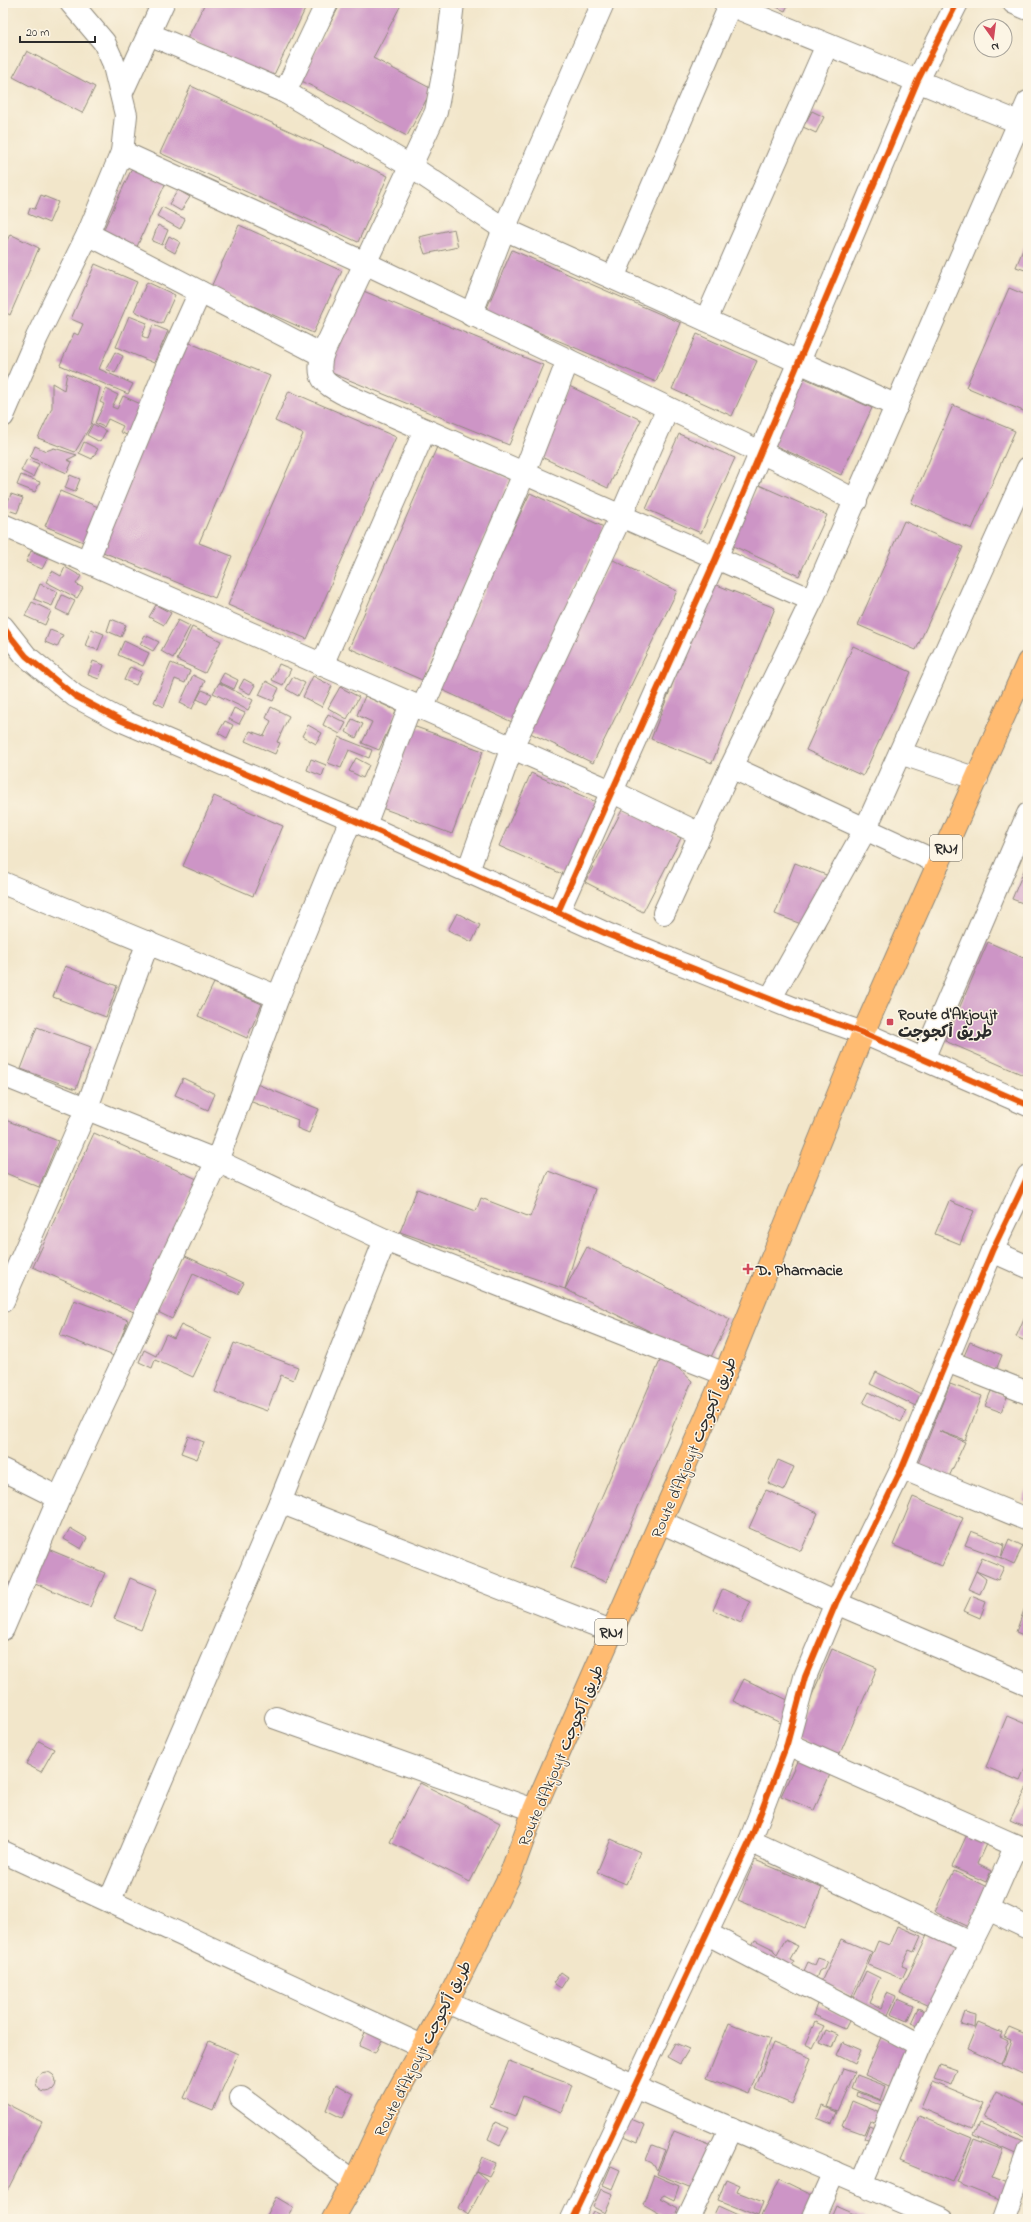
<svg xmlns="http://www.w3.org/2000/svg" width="1031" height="2222" viewBox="0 0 1031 2222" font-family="'Indie Flower','Playpen Sans Arabic',sans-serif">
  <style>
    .building { fill: #cd95c6 }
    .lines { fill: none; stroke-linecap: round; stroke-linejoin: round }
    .minor-casing { stroke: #8e887a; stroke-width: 24 }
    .highway-casing { stroke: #8e887a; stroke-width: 24 }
    .minor { stroke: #fff; stroke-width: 22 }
    .highway { stroke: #ffbb71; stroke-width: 22 }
    .cycleway-casing { stroke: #fcf5e5; stroke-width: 8 }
    .cycleway { stroke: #e8590c; stroke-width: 6 }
    .poi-dot { fill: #d1495b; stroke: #fcf5e5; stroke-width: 1.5 }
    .labels { text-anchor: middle; stroke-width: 3; stroke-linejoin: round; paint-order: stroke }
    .shield { fill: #fcf5e5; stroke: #6a6863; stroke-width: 1 }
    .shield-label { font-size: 15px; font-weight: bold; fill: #2b2b2b }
    .poi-label { font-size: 16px; font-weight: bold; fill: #2b2b2b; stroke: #fcf5e5; text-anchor: start }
    .street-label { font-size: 16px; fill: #2b2b2b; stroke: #fcf5e5 }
  </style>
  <rect width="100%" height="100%" fill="#fcf5e5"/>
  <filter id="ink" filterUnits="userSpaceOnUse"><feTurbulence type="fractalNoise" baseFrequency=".025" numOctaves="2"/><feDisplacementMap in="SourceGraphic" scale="8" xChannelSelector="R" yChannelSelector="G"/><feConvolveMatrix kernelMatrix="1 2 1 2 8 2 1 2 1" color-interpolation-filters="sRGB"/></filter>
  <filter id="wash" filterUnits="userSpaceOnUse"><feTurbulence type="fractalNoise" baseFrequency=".012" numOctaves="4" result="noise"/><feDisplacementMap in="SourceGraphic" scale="16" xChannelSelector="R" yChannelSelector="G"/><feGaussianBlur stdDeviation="0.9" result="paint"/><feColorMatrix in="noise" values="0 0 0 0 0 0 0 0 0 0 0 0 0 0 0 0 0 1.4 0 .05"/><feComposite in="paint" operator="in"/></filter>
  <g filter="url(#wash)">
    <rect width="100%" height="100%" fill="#f2e6ca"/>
    <g id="blocks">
      <g class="building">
        <path d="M205,3h103l-36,76 -85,-40z"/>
        <path d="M341,3h61l-29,55 59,31 -25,47 -107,-56z"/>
        <path d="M768,3h21l-4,8z"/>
        <path d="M27,51l68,36 -13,26 -69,-36z"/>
        <path d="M191,86l197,90 -30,66 -198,-89z"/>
        <path d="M812,111l12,6 -8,16 -13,-6z"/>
        <path d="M134,164l33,16 -32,71 -34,-16z"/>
        <path d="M178,190l12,7 -9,14 -12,-7z"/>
        <path d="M41,195l17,7 -9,21 -21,-9 2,-6 5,1z"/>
        <path d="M162,207l23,12 -5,10 -23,-13z"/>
        <path d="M158,225l10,5 -6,15 -10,-4z"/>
        <path d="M239,225l103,46 -29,62 -102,-46z"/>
        <path d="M454,229l4,18 -33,7 -6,-17z"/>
        <path d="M10,234l29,14 -29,67 -7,-4v-61z"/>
        <path d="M169,236l11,6 -5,11 -11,-6z"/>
        <path d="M1028,237v34l-12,-4z"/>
        <path d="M512,250l169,73 -25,59 -170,-72z"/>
        <path d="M95,264l42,18 -38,87 34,15 -5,10 -68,-29 14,-32 4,2 5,-11 -12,-5z"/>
        <path d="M147,282l28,13 -13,29 -28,-13z"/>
        <path d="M1009,288l19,8v117l-62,-26z"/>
        <path d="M361,290l182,75 -34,80 -182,-74z"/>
        <path d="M129,316l18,7 -5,13 6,3 5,-14 15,6 -14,32 -38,-16z"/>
        <path d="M697,334l60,27 -25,55 -60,-27z"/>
        <path d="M185,341l85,35 -71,167 33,13 -17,42 -117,-48z"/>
        <path d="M115,352l8,4 -8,17 -9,-4z"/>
        <path d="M67,373l33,15 -9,37 -16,27 -37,-14 14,-30v-25l12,7z"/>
        <path d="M800,376l72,32 -31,67 -72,-32z"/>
        <path d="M569,386l72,34 -33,68 -71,-33z"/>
        <path d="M106,389l12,6 -6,12 5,2 6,-13 22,10 -14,31 -11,-5 3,-6 -15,-7 -4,8 -9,-4 9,-19 -4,-2z"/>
        <path d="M289,391l107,46 -89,202 -79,-34 75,-171 -28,-13z"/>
        <path d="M953,405l62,26 -43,98 -61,-26z"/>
        <path d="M93,424l13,7 -6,11 -13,-7z"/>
        <path d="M679,434l56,24 -34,75 -55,-24z"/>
        <path d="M84,442l14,7 -6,10 -13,-6z"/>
        <path d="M35,446l11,5 8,-3 23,7 -10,5 5,2 -5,11 -37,-16z"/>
        <path d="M437,447l73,32 -88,201 -73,-32z"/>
        <path d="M27,459l12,5 -6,13 -12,-6z"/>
        <path d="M21,475l19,7 -5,10 -18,-7z"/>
        <path d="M70,475l10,4 -5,13 -10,-4z"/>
        <path d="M759,485l68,30 -28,61 -68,-31z"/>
        <path d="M60,491l43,18 -15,35 -43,-18z"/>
        <path d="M530,493l74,34 -92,195 -74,-34z"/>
        <path d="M11,494l12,4 -6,15 -12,-4z"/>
        <path d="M904,521l59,26 -47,103 -58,-25z"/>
        <path d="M31,551l17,7 -6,11 -16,-7z"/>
        <path d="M611,559l66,32 -84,172 -67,-32z"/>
        <path d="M65,567l16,9 -5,8 7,4 -6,10 -31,-16 6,-11 9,5z"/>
        <path d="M712,583l63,25 -63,155 -61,-24z"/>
        <path d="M40,584l18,8 -6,14 -18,-7z"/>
        <path d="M62,595l13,6 -7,14 -12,-6z"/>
        <path d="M32,602l19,9 -6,14 -20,-9z"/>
        <path d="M156,605l15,8 -7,12 -15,-8z"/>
        <path d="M111,619l15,6 -5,12 -14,-6z"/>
        <path d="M178,620l12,6 -17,32 -12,-7z"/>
        <path d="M192,627l29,14 -16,32 -28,-13z"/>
        <path d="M91,629l13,5 -6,16 -13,-4z"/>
        <path d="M50,630l13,5 -6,12 -12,-5z"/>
        <path d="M145,635l14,7 -6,9 -13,-7z"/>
        <path d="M124,641l25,12 -6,13 -25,-11z"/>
        <path d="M853,646l58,26 -48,104 -57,-26z"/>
        <path d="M93,661l11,4 -5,14 -11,-4z"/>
        <path d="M171,663l19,8 -5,12 -10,-4 -11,28 -10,-5z"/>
        <path d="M279,664l12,5 -8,16 -11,-5z"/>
        <path d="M130,667l12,5 -6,13 -12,-5z"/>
        <path d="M224,673l14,7 -4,9 -15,-7z"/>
        <path d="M193,675l12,6 -13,28 -12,-6z"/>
        <path d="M313,676l19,10 -10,21 -19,-10z"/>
        <path d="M293,677l12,6 -7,13 -12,-7z"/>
        <path d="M244,679l11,6 -5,9 -11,-6z"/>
        <path d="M266,681l13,7 -6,13 -14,-6z"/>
        <path d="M219,683l34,17 -5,10 -35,-17z"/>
        <path d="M340,687l19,10 -12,22 -19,-11z"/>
        <path d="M202,690l10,4 -5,10 -10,-5z"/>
        <path d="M365,696l32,15 -18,39 -17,-7 10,-21 -15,-7z"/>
        <path d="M271,707l18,9 -12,26 3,1 -5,11 -30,-13 5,-10 14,5 7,-15 -5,-3z"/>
        <path d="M234,708l11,5 -6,11 -10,-5z"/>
        <path d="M328,714l18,9 -6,11 -17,-9z"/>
        <path d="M352,719l11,5 -7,14 -10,-6z"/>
        <path d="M225,721l8,4 -6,13 -9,-5z"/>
        <path d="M308,725l14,8 -6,11 -14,-8z"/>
        <path d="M413,726l70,25 -31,83 -70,-26z"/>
        <path d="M339,737l33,13 -3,8 -20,-8 -8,18 -13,-5z"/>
        <path d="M356,758l13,7 -6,13 -14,-7z"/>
        <path d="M311,759l15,6 -4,11 -15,-6z"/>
        <path d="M531,773l72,32 -32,73 -72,-32z"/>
        <path d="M214,796l69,30 -30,70 -70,-30z"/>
        <path d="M623,808l58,30 -38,74 -58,-30z"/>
        <path d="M1028,861v44l-16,-6z"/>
        <path d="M795,863l47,18 -20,51 -47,-18z"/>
        <path d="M457,913l23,12 -8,17 -24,-12z"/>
        <path d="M988,942l40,18v117l-83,-36z"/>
        <path d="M65,966l52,20 -11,31 -53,-20z"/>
        <path d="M214,983l48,21 -15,34 -49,-22z"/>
        <path d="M37,1027l54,20 -15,42 -55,-20z"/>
        <path d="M183,1078l32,16 -7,16 -33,-15z"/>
        <path d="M254,1083l65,26 -10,24 -12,-5 1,-8 -51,-20z"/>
        <path d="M3,1119l55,22 -19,46 -36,-15z"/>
        <path d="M94,1133l103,46 -61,134 -103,-46z"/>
        <path d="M548,1171l47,18 -30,100 -165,-57 17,-43 59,22 5,-13 49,19z"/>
        <path d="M949,1201l25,10 -14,33 -25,-10z"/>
        <path d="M587,1247l143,72 -21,42 -144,-72z"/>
        <path d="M183,1255l61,28 -6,11 -45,-20 -21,45 -16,-8z"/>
        <path d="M74,1300l54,20 -14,36 -54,-21z"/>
        <path d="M1028,1309v33l-12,-5z"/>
        <path d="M181,1325l30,14 -18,38 -38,-17 -3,8 -13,-6 5,-12 12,6 10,-22 8,4z"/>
        <path d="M970,1342l32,13 -6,15 -32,-14z"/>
        <path d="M234,1343l64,24 -5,13 -12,-5 -14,36 -52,-19z"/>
        <path d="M663,1354l29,27 -86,201 -35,-14z"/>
        <path d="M876,1372l51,25 -5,12 -52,-25z"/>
        <path d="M950,1384l32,12 -17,44 -26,-9 26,11 -17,37 -31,-13z"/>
        <path d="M991,1391l16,6 -6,15 -16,-6z"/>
        <path d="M869,1392l38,19 -6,11 -38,-19z"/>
        <path d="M188,1436l16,6 -7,17 -16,-6z"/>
        <path d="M778,1460l16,7 -10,23 -16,-7z"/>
        <path d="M1028,1489v13l-5,-2z"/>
        <path d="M766,1490l52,23 -17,38 -52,-23z"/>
        <path d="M913,1497l50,21 -21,48 -49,-21z"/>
        <path d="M70,1528l17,10 -6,11 -17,-10z"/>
        <path d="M971,1531l33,13 -3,14 -36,-13z"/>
        <path d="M1009,1539l14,7 -9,18 -13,-6z"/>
        <path d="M48,1549l57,24 -15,34 -57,-25z"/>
        <path d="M982,1558l22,9 -6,13 -22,-9 10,8 -6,15 -12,-5z"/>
        <path d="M130,1578l27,11 -16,41 -27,-11z"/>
        <path d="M3,1580l11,5 -11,22z"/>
        <path d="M723,1589l27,13 -9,21 -28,-13z"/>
        <path d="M971,1596l15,6 -6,16 -16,-7z"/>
        <path d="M1028,1599v38l-12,-5z"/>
        <path d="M832,1649l45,19 -39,90 -45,-19z"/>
        <path d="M744,1679l50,24 -11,21 -50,-23z"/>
        <path d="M1007,1716l21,9v37l-8,19 -34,-14z"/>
        <path d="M39,1741l15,8 -13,23 -15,-8z"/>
        <path d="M800,1755l32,15 -18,40 -33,-14z"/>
        <path d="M420,1783l80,40 -30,59 -80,-40z"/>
        <path d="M1028,1785v43l-18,-8z"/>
        <path d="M971,1826l19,9 -13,29 14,7 -5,11 -34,-15z"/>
        <path d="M611,1839l29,13 -14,32 -29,-12z"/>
        <path d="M755,1860l67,28 -17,40 -67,-28z"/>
        <path d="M954,1871l33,16 -19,40 -33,-16z"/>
        <path d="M897,1926l24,10 -7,16 -5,-2 -7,16 5,2 -5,11 -34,-14 10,-24 11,4z"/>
        <path d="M930,1929l31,15 -30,63 -31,-14z"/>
        <path d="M841,1939l31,13 -20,44 -31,-14z"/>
        <path d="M755,1940l20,10 -1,2 3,3 8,-15 13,6 -8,14 4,2 -6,13 -41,-21z"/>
        <path d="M818,1958l9,3 -3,7 -5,3 -4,10 -12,-8 5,-11 7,3z"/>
        <path d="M866,1971l14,7 -11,24 12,6 6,-15 9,4 -8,18 -35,-16z"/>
        <path d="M561,1972l7,5 -7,11 -8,-5z"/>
        <path d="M898,1999l16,7 -7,15 -16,-7z"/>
        <path d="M817,2004l33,15 -5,10 -32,-14z"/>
        <path d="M918,2008l12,5 -7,15 -12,-5z"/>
        <path d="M965,2012l11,3 -1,13 -14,-4z"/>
        <path d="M815,2022l9,4 -11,22 -8,-4z"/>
        <path d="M729,2023l41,16 -21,55 -42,-16z"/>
        <path d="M978,2023l24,10 -2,4 8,4 -3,5 1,6 -5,12 -34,-15z"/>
        <path d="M1009,2028l19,8v41l-26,-12 9,-25 -7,-3z"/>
        <path d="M366,2030l16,10 -7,13 -16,-7z"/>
        <path d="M826,2030l11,5 -5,13 -12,-5z"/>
        <path d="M881,2037l32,14 -16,38 -32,-14z"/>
        <path d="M209,2041l29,13 -25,56 -29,-12z"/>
        <path d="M843,2042l18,8 -6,14 -18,-9z"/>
        <path d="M675,2043l14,6 -9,15 -13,-7z"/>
        <path d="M773,2043l38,15 -19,46 -37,-15z"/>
        <path d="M509,2061l63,24 -10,27 -39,-16 -8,21 -25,-10z"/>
        <path d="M940,2064l17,6 -6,15 -17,-6z"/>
        <path d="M843,2068l12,4 -17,39 -11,-4z"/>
        <circle cx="46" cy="2082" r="10"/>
        <path d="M857,2075l29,11 -5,14 -29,-12z"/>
        <path d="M932,2082l51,21 -11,26 -51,-21z"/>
        <path d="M336,2084l18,10 -12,24 -16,-8z"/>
        <path d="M996,2091l32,16v32l-45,-21z"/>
        <path d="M858,2092l32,12 -9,21 -11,-5 -6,14 -22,-8 10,-25 31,13 2,-7 -28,-11z"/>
        <path d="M3,2102l39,20 -39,77z"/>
        <path d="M822,2106l15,6 -5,12 -15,-6z"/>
        <path d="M919,2116l53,22 -19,45 -53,-22z"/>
        <path d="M629,2118l16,7 -7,17 -16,-7z"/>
        <path d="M495,2122l14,6 -9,17 -12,-6z"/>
        <path d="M979,2123l47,20 -6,13 -47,-21z"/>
        <path d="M869,2125l12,5 -6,13 -11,-4z"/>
        <path d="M674,2131l38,15 -18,43 -37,-15z"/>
        <path d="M974,2139l29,11 -11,27 17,7 -7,17 -45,-18z"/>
        <path d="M652,2145l13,5 -8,20 -5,-7 -6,-3z"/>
        <path d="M482,2157l14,6 -7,13 -13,-5 11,9 -19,35 -9,-7z"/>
        <path d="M611,2166l9,4 -8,19 -9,-4z"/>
        <path d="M654,2175l25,11 -5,14 -10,-5 -4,3 18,10 -2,5 8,2 -5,4 -5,-3 -5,3 -26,-15z"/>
        <path d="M726,2179l14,6 -3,7 26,10 -5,14 -40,-16z"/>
        <path d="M779,2179l37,18 -10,22h-38l-7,-3z"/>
        <path d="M601,2189l12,5 -8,19 -12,-6z"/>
        <path d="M276,2197l17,10 -7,12h-22z"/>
        <path d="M836,2205l33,14h-39z"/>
        <path d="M718,2206l29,13h-35z"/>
        <path d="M593,2211l17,8h-21z"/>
      </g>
    </g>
  </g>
  <g filter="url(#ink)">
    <use href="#blocks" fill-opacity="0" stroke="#8e887a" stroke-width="1"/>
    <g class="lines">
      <g class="minor-casing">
        <g id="minor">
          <path d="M453,3l-6,51 -11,58 -114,243c-6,26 4,29 24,40l466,205"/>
          <path d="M725,3l293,119"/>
          <path d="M1014,3l14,6"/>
          <path d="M149,34l136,58 125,74 94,63 393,177"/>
          <path d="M122,92l41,-89"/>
          <path d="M285,92l42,-89"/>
          <path d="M122,152l243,111 439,210 52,28"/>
          <path d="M88,234l234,121"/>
          <path d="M613,278l118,-275"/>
          <path d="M471,315l33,-86 99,-226"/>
          <path d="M706,320l121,-275"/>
          <path d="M3,416l34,-79 51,-103 34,-82 4,-37 -13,-53 -9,-20 -33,-39"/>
          <path d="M3,525l608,266 89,43"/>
          <path d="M87,562l85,-208 28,-62"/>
          <path d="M3,627l23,29 49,40 45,24 231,99 258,116 186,74 68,24 165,72"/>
          <path d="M322,665l103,-235"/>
          <path d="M422,709l102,-235 44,-114"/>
          <path d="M900,753l77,26"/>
          <path d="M731,767l208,96"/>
          <path d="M365,825l46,-121"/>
          <path d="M468,871l44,-124 109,-231 47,-108"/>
          <path d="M3,883l275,114"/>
          <path d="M558,912l158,-354 201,-476 40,-79"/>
          <path d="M664,913l67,-146 81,-167 216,-498"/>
          <path d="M770,999l95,-169 163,-362"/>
          <path d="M923,1059l105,-245"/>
          <path d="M3,1075l214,86 168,79 340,134"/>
          <path d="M992,1251l36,16"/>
          <path d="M3,1301l83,-191 62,-168"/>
          <path d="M947,1361l81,32"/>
          <path d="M902,1468l126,52"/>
          <path d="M3,1470l56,28"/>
          <path d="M280,1502l331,129"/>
          <path d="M661,1522l175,81 192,82"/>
          <path d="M3,1629l56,-131 158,-337 61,-164 73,-178"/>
          <path d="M276,1718l258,92"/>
          <path d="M787,1744l241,107"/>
          <path d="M750,1841l220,102"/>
          <path d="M3,1852l419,194"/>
          <path d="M110,1900l170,-398 105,-262"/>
          <path d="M988,1909l40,19"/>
          <path d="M708,1934l212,111"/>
          <path d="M447,2002l189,84 10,6 297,127"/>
          <path d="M241,2098l113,84"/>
          <path d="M861,2184l59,-139 68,-136 28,-64"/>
          <path d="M572,2219l178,-378 37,-97 18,-67 31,-74 66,-135 90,-217 36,-75"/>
          <path d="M688,2219l43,-91"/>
          <path d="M813,2219l21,-47"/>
          <path d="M1004,2219l24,-67"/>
        </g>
      </g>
      <g class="highway-casing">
        <path id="highway" d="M333,2219l21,-37 34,-73 59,-107 64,-129 23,-63 191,-436 138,-341 165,-371"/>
      </g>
      <use href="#minor" class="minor"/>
      <use href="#highway" class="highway"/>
      <g class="cycleway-casing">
        <g id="cycleway">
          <path d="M3,627l23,29 49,40 45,24 231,99 258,116 186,74 68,24 165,72"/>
          <path d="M558,912l158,-354 201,-476 40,-79"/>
          <path d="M572,2219l178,-378 37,-97 18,-67 31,-74 66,-135 90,-217 36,-75"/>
        </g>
      </g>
      <use href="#cycleway" class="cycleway"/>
    </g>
  </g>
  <g class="poi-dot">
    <rect x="886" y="1018" width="8" height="8" rx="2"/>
    <path d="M746 1263h4v4h4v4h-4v4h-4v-4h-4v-4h4z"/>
  </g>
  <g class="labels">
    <g class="shield">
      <rect x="930" y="835" width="32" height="26" rx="3"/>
      <rect x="595" y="1619" width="32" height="26" rx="3"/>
    </g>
    <g class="shield-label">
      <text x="946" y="853">RN1</text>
      <text x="611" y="1637">RN1</text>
    </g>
    <g class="poi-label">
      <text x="898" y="1019">Route d'Akjoujt<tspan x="898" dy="18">طريق أكجوجت</tspan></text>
      <text x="756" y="1275">D. Pharmacie</text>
    </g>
    <g class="street-label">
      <text transform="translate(693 1447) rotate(-67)" y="6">Route d'Akjoujt طريق أكجوجت</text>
      <text transform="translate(560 1755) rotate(-67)" y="6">Route d'Akjoujt طريق أكجوجت</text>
      <text transform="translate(422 2048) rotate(-63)" y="6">Route d'Akjoujt طريق أكجوجت</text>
    </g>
  </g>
  <rect width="1031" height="2222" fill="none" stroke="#fcf5e5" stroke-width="16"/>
  <g transform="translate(993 38) rotate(166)"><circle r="19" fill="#fcf5e5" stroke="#a8a49b"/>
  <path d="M0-3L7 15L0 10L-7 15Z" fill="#d1495b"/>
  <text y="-6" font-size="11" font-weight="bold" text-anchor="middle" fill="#2b2b2b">N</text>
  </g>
  <path d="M20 36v6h75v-6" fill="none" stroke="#2b2b2b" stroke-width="2"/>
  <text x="26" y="36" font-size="12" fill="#2b2b2b" stroke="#fcf5e5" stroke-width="3" paint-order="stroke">20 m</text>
</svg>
